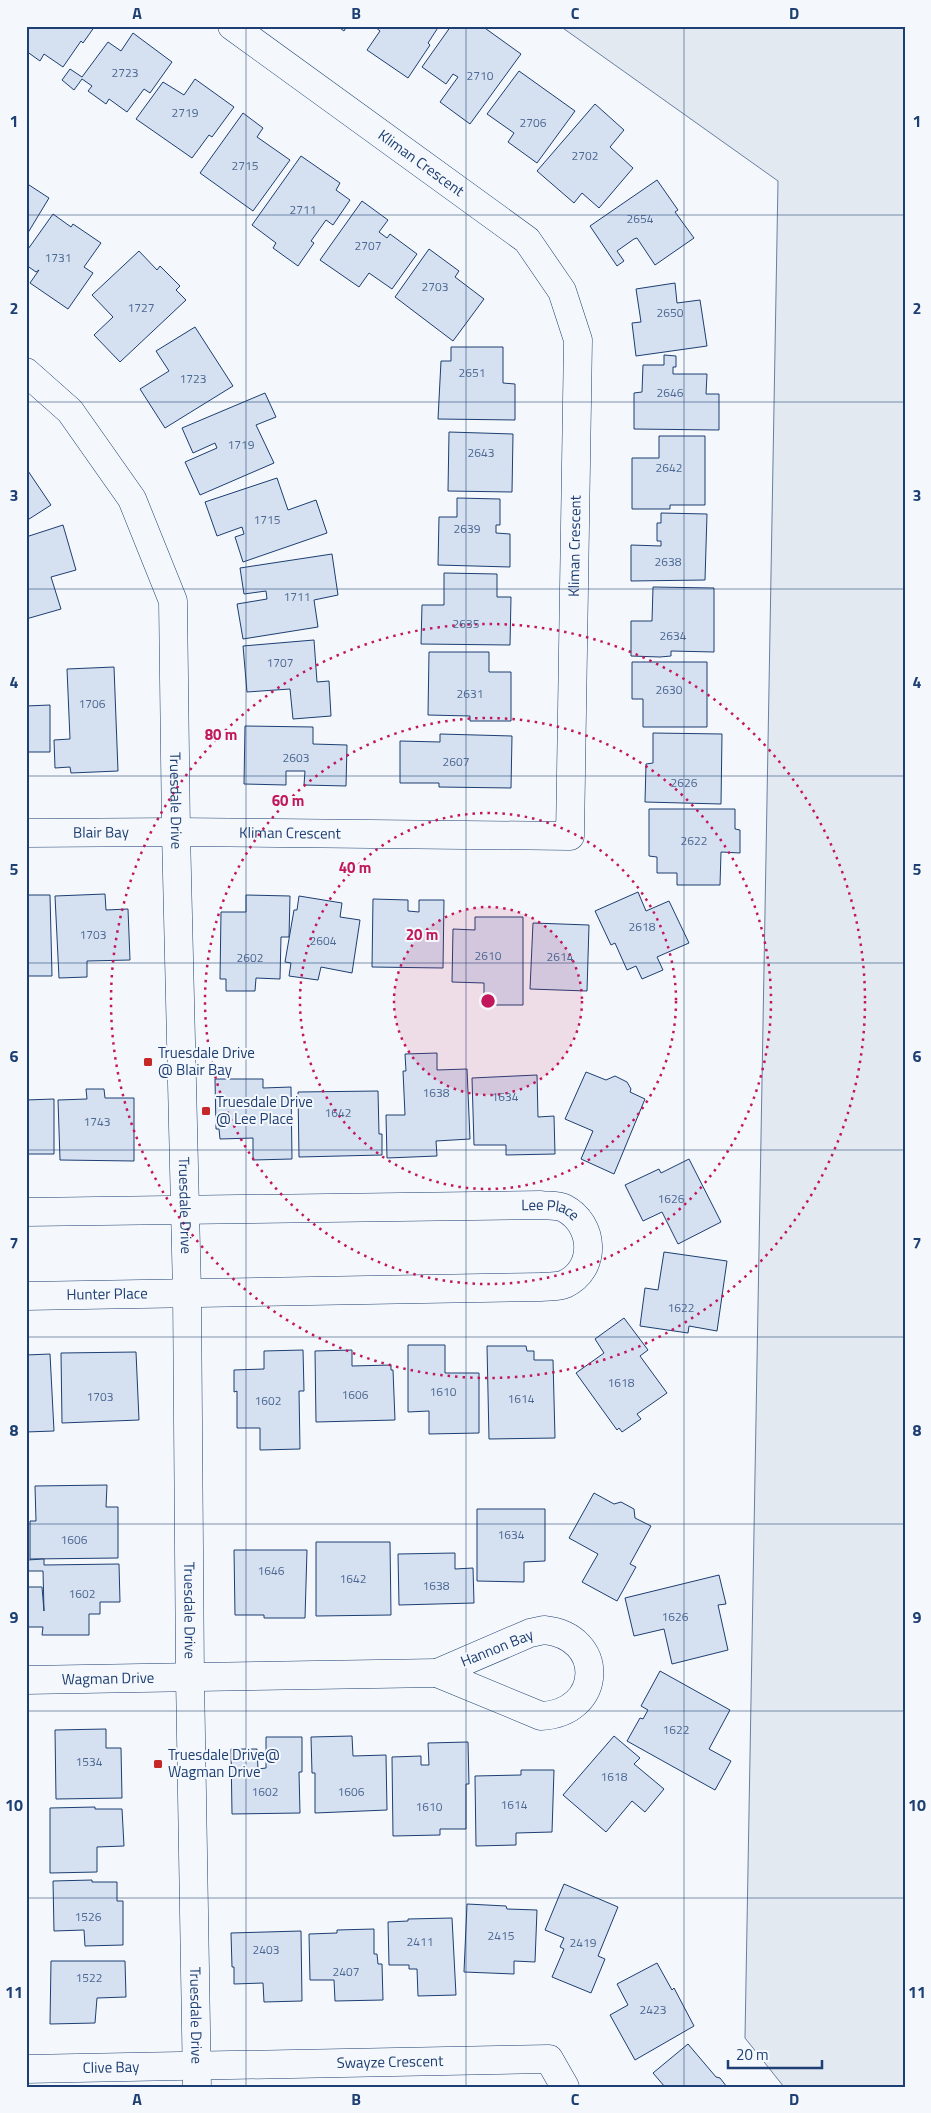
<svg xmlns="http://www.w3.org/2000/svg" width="931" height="2113" viewBox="0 0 931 2113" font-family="'Titillium Web',sans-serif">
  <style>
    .green { fill: #e3e9f0; stroke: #687fa3 }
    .building { fill: #d5e0f0; stroke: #1d3f73 }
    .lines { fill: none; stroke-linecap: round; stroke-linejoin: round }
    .minor-casing { stroke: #1d3f73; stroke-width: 29 }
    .tertiary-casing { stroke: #1d3f73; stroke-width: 29 }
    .minor { stroke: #f4f7fb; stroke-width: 28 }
    .tertiary { stroke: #f4f7fb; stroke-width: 28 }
    .grid { fill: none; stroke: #1d3f73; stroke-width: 1; stroke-opacity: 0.55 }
    .ring { fill: none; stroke: #c2185b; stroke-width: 2.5; stroke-dasharray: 2.5 5 }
    .poi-dot { fill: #c62828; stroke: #f4f7fb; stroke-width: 2 }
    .labels { text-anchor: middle; stroke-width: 4; stroke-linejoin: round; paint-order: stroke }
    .number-label { font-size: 12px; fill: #4b6792 }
    .street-label { font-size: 15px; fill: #1d3f73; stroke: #f4f7fb }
    .poi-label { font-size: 15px; fill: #1d3f73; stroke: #f4f7fb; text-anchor: start }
    .centre { fill: #c2185b; stroke: #f4f7fb; stroke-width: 2.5 }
    .ring-label { font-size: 15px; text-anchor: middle; font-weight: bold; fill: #c2185b; stroke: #f4f7fb; stroke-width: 4; stroke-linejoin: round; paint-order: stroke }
    .neatline { fill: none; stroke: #1d3f73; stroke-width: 2 }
    .grid-label { font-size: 16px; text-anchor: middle; font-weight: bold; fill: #1d3f73 }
  </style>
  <rect width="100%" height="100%" fill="#f4f7fb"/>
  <path class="green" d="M560,26h345v2061h-121l-39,-49 33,-1857z"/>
  <g class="building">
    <path d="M26,26h69l-12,17 -2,-2 -18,26 -19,-13 -4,7 -14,-10z"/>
    <path d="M337,26h10l-3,5z"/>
    <path d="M374,26h65l-11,17 2,2 -22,33 -41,-28 13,-19z"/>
    <path d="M451,26h31l39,28 -51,70 -30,-22 18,-25 -5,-3 -7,10 -24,-17z"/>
    <path d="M133,33l39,29 -22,31 -6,-4 -17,23 -18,-13 -3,5 -18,-13 4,-5 -10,-7 -8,11 -12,-10 8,-11 12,8 26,-35 13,9z"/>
    <path d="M519,71l56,40 -38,52 -29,-21 6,-9 -27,-19z"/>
    <path d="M195,79l39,28 -22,30 -3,-2 -17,23 -56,-39 27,-37 21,13z"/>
    <path d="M595,104l29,26 -14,17 23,21 -34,40 -17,-15 -8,10 -37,-32z"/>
    <path d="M243,113l20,15 -6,9 33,23 -37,51 -53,-38z"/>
    <path d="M301,156l39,27 -4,7 14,10 -17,25 -7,-5 -15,21 3,2 -16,23 -25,-18 3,-5 -24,-18z"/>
    <path d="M657,180l21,30 -3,2 19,26 -39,27 -18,-27 -3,1 -17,12 7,10 -7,5 -27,-40z"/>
    <path d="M26,183l23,15 -23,38z"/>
    <path d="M362,201l26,19 -9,12 8,6 3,-4 27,20 -25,35 -23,-16 -10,14 -39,-27z"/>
    <path d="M53,214l18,13 2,-3 28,19 -17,24 9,6 -25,36 -38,-26 9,-13 -3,2 -10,-7v-13z"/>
    <path d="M429,249l30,22 -4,6 29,22 -31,42 -58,-44z"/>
    <path d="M139,251l18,19 3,-4 20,20 -4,4 10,10 -66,62 -26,-27 19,-18 -21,-22z"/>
    <path d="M675,283l2,20 23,-3 7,46 -71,10 -4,-33 9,-1 -5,-33z"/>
    <path d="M195,327l38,59 -68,42 -25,-39 29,-18 -13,-20z"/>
    <path d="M451,347h52v36l12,1v36l-77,-1 3,-58h10z"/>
    <path d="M664,355l12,1v11h-3v7h34l-1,20h13v36l-85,-1v-36l8,-1 1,-27h21z"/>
    <path d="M265,393l11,24 -20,8 18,38 -74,32 -15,-33 32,-14 -2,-5 -22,10 -11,-25z"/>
    <path d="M449,432l64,2 -1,58 -64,-1z"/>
    <path d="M659,436h46v69h-35v4h-38v-51h27z"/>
    <path d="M26,468l25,37 -25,16z"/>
    <path d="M277,478l11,32 28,-10 11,33 -84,29 -8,-25 9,-3 -2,-7 -25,9 -12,-34z"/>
    <path d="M457,498l43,1v26h-4v8l14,1v33l-72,-2 1,-48h18z"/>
    <path d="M661,513l46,1 -2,66 -74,1v-36l30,1v-5h-4v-18h4z"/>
    <path d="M63,525l13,45 -25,7 10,32 -35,10v-82z"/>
    <path d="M332,554l6,41 -24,5 4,27 -75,12 -6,-35 30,-5 -1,-8 -22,3 -4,-26z"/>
    <path d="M444,573l53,1v23h14l-1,48 -89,-1 1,-39h22z"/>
    <path d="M653,587l61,1v64l-43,-1v5l-11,1 -29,-1v-35h21z"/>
    <path d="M314,640l3,42 12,-1 2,35 -38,3 -3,-30 -43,3 -4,-46z"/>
    <path d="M429,652h60v20h22v49h-41v-5l-42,-1z"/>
    <path d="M632,662h75v65h-64v-28h-11z"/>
    <path d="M114,667l4,104 -47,2 -1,-6 -15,1 -1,-28 16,-1 -3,-70z"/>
    <path d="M50,705v47h-24v21v-67z"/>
    <path d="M245,726l68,1v17l34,1 -1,41 -42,-1 1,-14h-19v14l-42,-1z"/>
    <path d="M653,733l69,1 -1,70 -76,-2 1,-38 7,-1z"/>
    <path d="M440,734l72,2 -1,52 -72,-1v-4h-39v-42l40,1z"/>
    <path d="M649,809h86v20l5,1v23l-19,-1 -1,33h-43v-12h-20v-16l-8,-1z"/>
    <path d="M638,892l8,19 23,-10 20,42 -32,14 6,13 -21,9 -6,-13 -9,4 -12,-27 -4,2 -16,-34z"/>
    <path d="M105,894l1,16 22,-1 2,51 -43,1v16l-28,1 -4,-82z"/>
    <path d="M26,895h24l2,81h-26z"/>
    <path d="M246,895l44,1 -1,41h-8l-1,42 -24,-1 -1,13h-29v-12h-6l1,-67h25z"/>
    <path d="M299,896l43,7 -2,14 20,3 -8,53 -31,-6 -3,13 -29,-4 2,-13 -6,-1 9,-52h3z"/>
    <path d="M373,899l35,1v11l11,1v-12h25l-1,68 -71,-1z"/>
    <path d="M475,917h48v88h-39v-22l-32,-1 1,-53 22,1z"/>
    <path d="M533,923l56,2 -2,66 -57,-2z"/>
    <path d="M437,1053v17l30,-1 3,70 -34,2 1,15 -50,2 -1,-43h19l-2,-44h3l-1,-17z"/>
    <path d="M586,1072l20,8 9,-4 12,6 4,7 -1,3 15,7 -31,75 -33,-15 12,-28 -28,-12z"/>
    <path d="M537,1075l1,42 16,-1 1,38 -49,1v-10h-32l-2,-67z"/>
    <path d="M215,1079h48v9l28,-1 1,72 -39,1v-22l-33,1 -1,-10h-3z"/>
    <path d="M86,1089h18l1,9h29v63l-74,-1 -2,-60 29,-1z"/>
    <path d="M378,1091l1,43h3v21l-83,2 -1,-65z"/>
    <path d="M54,1099v55h-28v-54z"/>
    <path d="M689,1159l32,63 -43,22 -16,-32 -19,9 -18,-36 34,-16 2,4z"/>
    <path d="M664,1252l63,9 -10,70 -28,-5 -1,7 -48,-7 5,-38 13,2z"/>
    <path d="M624,1318l24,32 -8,6 27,37 -30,21 4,5 -19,13 -3,-4 -2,2 -41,-57 28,-20 -9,-14z"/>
    <path d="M408,1345h37v28h34v60l-50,1v-23l-21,1z"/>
    <path d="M487,1346h39l1,5h7v9h19l2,78 -66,1z"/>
    <path d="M303,1350l1,41h-5l1,58 -40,1v-22h-23v-37l-3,1v-22l30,-1v-18z"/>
    <path d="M352,1350v16l39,-1v5h2l2,50 -79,2 -1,-71z"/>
    <path d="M136,1352l3,68 -77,3 -1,-70z"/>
    <path d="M50,1354l4,77 -28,1v-77z"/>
    <path d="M107,1485l-1,22h12v51l-88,1v-38h6l-1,-35z"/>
    <path d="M594,1493l20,11 7,-2 13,7 1,9 16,8 -21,38 6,3 -19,34 -35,-19 16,-28 -29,-16z"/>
    <path d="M477,1509h68v52l-21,1v20l-47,-1z"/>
    <path d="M316,1542h74l1,73 -75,1z"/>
    <path d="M234,1550h73l-2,68h-41v-3h-29z"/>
    <path d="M455,1553v16l18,-1 1,35 -75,2 -1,-51z"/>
    <path d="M44,1559v6l75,-1 1,38h-20v12h-11v21h-47l1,-8h-17v-40h16l2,24 -1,-40h-15l-1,-11z"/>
    <path d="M719,1575l7,29 -8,1 10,45 -56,14 -8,-35 -30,7 -9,-38z"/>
    <path d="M660,1671l70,39 -21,39 22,12 -16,29 -88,-49 13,-23 3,1 5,-9 -7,-4z"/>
    <path d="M106,1729v19h15l1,50 -66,1 -1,-69z"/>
    <path d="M352,1736l1,20 33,-1 1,55 -72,3v-40h-3l-1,-36z"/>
    <path d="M614,1736l26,22 -6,6 30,25 -19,23 -13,-11 -26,31 -43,-37z"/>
    <path d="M266,1737h36v35h-3l1,41 -68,1 -1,-65h26l1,20 8,-1z"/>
    <path d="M468,1742l1,42h-3v45h-26v6l-47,1 -1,-79 29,-1v9h8l-1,-22z"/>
    <path d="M521,1770h33l-2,62 -36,1v12l-40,1 -1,-70 46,-1z"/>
    <path d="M95,1807v2h27l2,37 -27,1v25l-47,1v-65z"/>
    <path d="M92,1880v2h25v19h6v44l-38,1 -1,-16 -30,1 -1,-50z"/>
    <path d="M564,1884l54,23 -20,49 7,3 -14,34 -39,-16 12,-28 -4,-2 4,-9 -19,-8z"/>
    <path d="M467,1904l39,2 1,3 30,1 -2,52 -21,-1v13l-50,-2z"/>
    <path d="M452,1918l4,77 -38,1 -1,-27h-8v-4h-20l-1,-43 20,-1v-2z"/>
    <path d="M374,1929v25h3l1,10h4l1,36 -48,1 -1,-21h-24l-1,-46 28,-1v-3z"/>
    <path d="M301,1931l1,70 -38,1 -1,-19 -29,1v-17h-2l-1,-34z"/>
    <path d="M51,1961h74l1,36 -29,1 -2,25 -45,1z"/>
    <path d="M657,1963l15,27 2,-2 20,38 -59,34 -25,-45 18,-10 -11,-21z"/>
    <path d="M688,2044l28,33 4,1 7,9h-62l-12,-14z"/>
  </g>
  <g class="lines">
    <g class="minor-casing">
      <g id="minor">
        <path id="s1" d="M26,833l150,-1 394,4 8,-496 -16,-49 -35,-51 -295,-214"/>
        <path id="s2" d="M26,1212l515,-7c7,1 17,0 23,3 31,16 33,61 1,76 -6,3 -16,2 -23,3l-516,9"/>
        <path d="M544,1630c62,6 60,83 -3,86l-104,-43 93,-40z"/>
        <path id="s3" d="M26,1680l411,-7"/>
        <path id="s4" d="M26,2069l523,-10 16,28"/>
      </g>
    </g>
    <g class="tertiary-casing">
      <g id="tertiary">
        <path id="s5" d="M26,372l44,39 62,88 41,102 3,231 11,460 3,385 7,410"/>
      </g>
    </g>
    <use href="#minor" class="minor"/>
    <use href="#tertiary" class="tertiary"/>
  </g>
  <path class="grid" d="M246,26v2061M466,26v2061M684,26v2061M26,215h879M26,402h879M26,589h879M26,776h879M26,963h879M26,1150h879M26,1337h879M26,1524h879M26,1711h879M26,1898h879"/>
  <circle cx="488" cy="1001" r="94" fill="#c2185b" fill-opacity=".12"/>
  <g class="ring">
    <circle cx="488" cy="1001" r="94"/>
    <circle cx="488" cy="1001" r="188"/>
    <circle cx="488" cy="1001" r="283"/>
    <circle cx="488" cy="1001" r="377"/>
  </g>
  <g class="poi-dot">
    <rect x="143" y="1057" width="10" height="10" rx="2.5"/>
    <rect x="201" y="1106" width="10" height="10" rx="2.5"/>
    <rect x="153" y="1759" width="10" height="10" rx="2.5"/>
  </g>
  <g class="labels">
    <g class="number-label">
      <text x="125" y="77">2723</text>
      <text x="480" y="80">2710</text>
      <text x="185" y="117">2719</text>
      <text x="533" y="127">2706</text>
      <text x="585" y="160">2702</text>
      <text x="245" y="170">2715</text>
      <text x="303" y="214">2711</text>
      <text x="640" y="223">2654</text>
      <text x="368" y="250">2707</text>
      <text x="58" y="262">1731</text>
      <text x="435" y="291">2703</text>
      <text x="141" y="312">1727</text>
      <text x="670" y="317">2650</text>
      <text x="472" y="377">2651</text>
      <text x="193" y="383">1723</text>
      <text x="670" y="397">2646</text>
      <text x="241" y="449">1719</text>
      <text x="481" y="457">2643</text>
      <text x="669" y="472">2642</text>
      <text x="267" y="524">1715</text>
      <text x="467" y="533">2639</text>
      <text x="668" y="566">2638</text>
      <text x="297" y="601">1711</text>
      <text x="466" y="628">2635</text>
      <text x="673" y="640">2634</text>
      <text x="280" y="667">1707</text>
      <text x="669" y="694">2630</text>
      <text x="470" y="698">2631</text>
      <text x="92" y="708">1706</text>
      <text x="296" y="762">2603</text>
      <text x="456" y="766">2607</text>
      <text x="684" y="787">2626</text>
      <text x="694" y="845">2622</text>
      <text x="642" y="931">2618</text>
      <text x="93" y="939">1703</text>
      <text x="323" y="945">2604</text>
      <text x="488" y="960">2610</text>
      <text x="560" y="961">2614</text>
      <text x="250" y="962">2602</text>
      <text x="436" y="1097">1638</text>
      <text x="505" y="1101">1634</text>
      <text x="338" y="1117">1642</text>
      <text x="97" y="1126">1743</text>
      <text x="671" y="1203">1626</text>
      <text x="681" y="1312">1622</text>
      <text x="621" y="1387">1618</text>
      <text x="443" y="1396">1610</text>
      <text x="355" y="1399">1606</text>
      <text x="100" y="1401">1703</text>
      <text x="521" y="1403">1614</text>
      <text x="268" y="1405">1602</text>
      <text x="511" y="1539">1634</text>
      <text x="74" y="1544">1606</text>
      <text x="271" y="1575">1646</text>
      <text x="353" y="1583">1642</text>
      <text x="436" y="1590">1638</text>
      <text x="82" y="1598">1602</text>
      <text x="675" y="1621">1626</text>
      <text x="676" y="1734">1622</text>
      <text x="89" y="1766">1534</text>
      <text x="614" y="1781">1618</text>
      <text x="265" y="1796">1602</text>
      <text x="351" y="1796">1606</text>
      <text x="514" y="1809">1614</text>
      <text x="429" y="1811">1610</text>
      <text x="88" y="1921">1526</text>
      <text x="501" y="1940">2415</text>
      <text x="420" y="1946">2411</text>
      <text x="583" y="1947">2419</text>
      <text x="266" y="1954">2403</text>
      <text x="346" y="1976">2407</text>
      <text x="89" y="1982">1522</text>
      <text x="653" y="2014">2423</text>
    </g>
    <g class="street-label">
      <text transform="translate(421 163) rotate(36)" y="5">Kliman Crescent</text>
      <text dy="5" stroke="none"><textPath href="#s1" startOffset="834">Kliman Crescent</textPath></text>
      <text dy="5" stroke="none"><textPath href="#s5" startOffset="476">Truesdale Drive</textPath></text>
      <text dy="5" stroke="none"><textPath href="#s1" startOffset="75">Blair Bay</textPath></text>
      <text dy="5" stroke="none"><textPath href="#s1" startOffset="264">Kliman Crescent</textPath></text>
      <text dy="5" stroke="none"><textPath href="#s5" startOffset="881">Truesdale Drive</textPath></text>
      <text dy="5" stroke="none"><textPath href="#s2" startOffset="525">Lee Place</textPath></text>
      <text transform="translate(107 1294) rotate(-1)" y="5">Hunter Place</text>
      <text dy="5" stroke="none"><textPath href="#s5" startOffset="1286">Truesdale Drive</textPath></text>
      <text transform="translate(497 1648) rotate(-22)" y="5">Hannon Bay</text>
      <text dy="5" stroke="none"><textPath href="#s3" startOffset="82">Wagman Drive</textPath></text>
      <text dy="5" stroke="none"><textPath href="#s5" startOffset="1691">Truesdale Drive</textPath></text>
      <text dy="5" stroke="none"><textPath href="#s4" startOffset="364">Swayze Crescent</textPath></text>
      <text dy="5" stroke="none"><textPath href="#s4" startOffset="85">Clive Bay</textPath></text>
    </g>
    <g class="poi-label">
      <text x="158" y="1058">Truesdale Drive<tspan x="158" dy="17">@ Blair Bay</tspan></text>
      <text x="216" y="1107">Truesdale Drive<tspan x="216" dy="17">@ Lee Place</tspan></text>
      <text x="168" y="1760">Truesdale Drive@<tspan x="168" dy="17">Wagman Drive</tspan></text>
    </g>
  </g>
  <circle cx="488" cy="1001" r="8" class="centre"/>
  <g class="ring-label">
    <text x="221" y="740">80 m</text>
    <text x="288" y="806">60 m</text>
    <text x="355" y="873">40 m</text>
    <text x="422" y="940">20 m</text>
  </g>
  <rect width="931" height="2113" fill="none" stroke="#f4f7fb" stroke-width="55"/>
  <path d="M728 2060v8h94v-8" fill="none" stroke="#1d3f73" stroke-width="2.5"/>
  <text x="736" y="2060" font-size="15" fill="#1d3f73" stroke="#f4f7fb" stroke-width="4" paint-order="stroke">20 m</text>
  <rect x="28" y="28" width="876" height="2058" class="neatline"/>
  <g class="grid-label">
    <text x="137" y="19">A</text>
    <text x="356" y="19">B</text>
    <text x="575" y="19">C</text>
    <text x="794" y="19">D</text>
    <text x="14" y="127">1</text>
    <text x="917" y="127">1</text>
    <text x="14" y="314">2</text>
    <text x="917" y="314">2</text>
    <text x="14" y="501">3</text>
    <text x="917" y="501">3</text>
    <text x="14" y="688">4</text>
    <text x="917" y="688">4</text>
    <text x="14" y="875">5</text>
    <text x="917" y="875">5</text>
    <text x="14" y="1062">6</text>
    <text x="917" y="1062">6</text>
    <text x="14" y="1249">7</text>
    <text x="917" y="1249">7</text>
    <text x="14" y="1436">8</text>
    <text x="917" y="1436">8</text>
    <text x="14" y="1623">9</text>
    <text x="917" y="1623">9</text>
    <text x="14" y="1811">10</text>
    <text x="917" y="1811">10</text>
    <text x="14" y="1998">11</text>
    <text x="917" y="1998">11</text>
    <text x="137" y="2105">A</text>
    <text x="356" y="2105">B</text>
    <text x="575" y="2105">C</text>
    <text x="794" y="2105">D</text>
  </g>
</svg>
